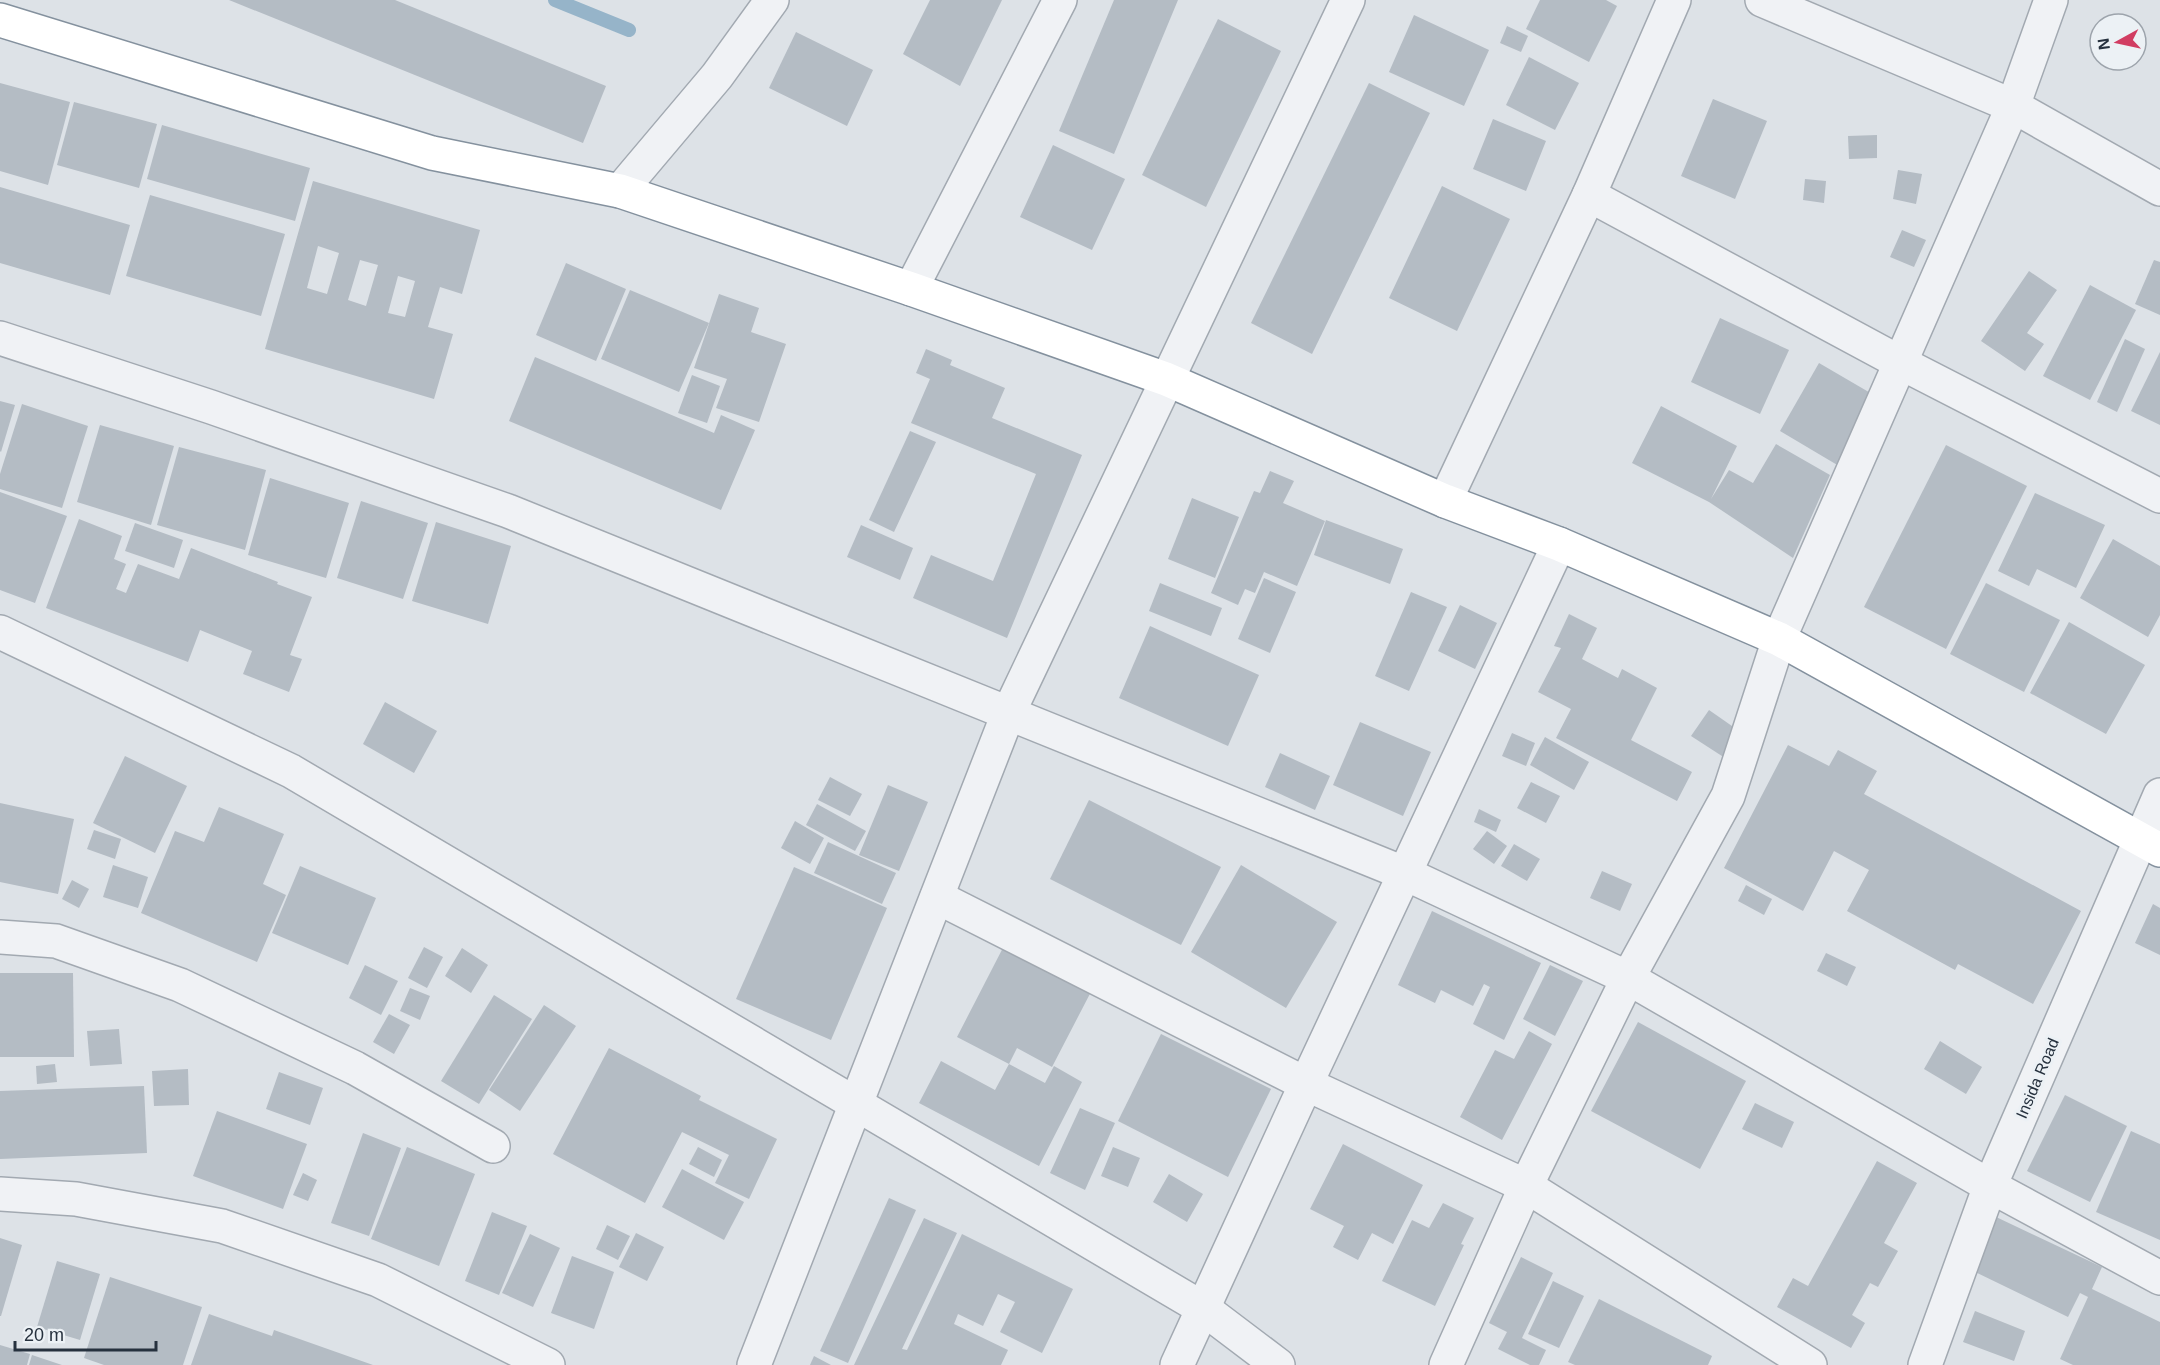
<svg xmlns="http://www.w3.org/2000/svg" width="2160" height="1365" viewBox="0 0 2160 1365" font-family="Arial,sans-serif">
  <style>
    .lines { fill: none; stroke-linecap: round; stroke-linejoin: round }
    .stream { stroke: #96b4c9; stroke-width: 14 }
    .building { fill: #b4bcc4; fill-rule: evenodd }
    .minor-casing { stroke: #a2a9b1; stroke-width: 36 }
    .highway-casing { stroke: #84919e; stroke-width: 36 }
    .minor { stroke: #f0f2f5; stroke-width: 33 }
    .highway { stroke: #fff; stroke-width: 33 }
    .labels { text-anchor: middle; stroke-width: 6; stroke-linejoin: round; paint-order: stroke }
    .street-label { font-size: 16px; fill: #26313e; stroke: #ecf1f5 }
  </style>
  <rect width="100%" height="100%" fill="#dde2e7"/>
  <g class="lines">
    <path class="stream" d="M555,0l74,30"/>
  </g>
  <g class="building">
    <path d="M229,0h166l211,86 -23,57z"/>
    <path d="M930,0h72l-42,86 -57,-32z"/>
    <path d="M1114,0h64l-64,154 -55,-23z"/>
    <path d="M1540,0h66l11,6 -28,56 -63,-33z"/>
    <path d="M1414,15l75,35 -25,56 -75,-34z"/>
    <path d="M1218,19l63,32 -75,156 -64,-32z"/>
    <path d="M1507,26l21,10 -7,16 -21,-9z"/>
    <path d="M796,32l77,38 -26,56 -78,-38z"/>
    <path d="M1529,57l50,26 -24,47 -49,-25z"/>
    <path d="M0,83l70,19 -22,83 -48,-14z"/>
    <path d="M1369,83l61,30 -118,241 -61,-31z"/>
    <path d="M1713,99l54,22 -32,78 -54,-23z"/>
    <path d="M74,102l83,22 -18,64 -82,-23z"/>
    <path d="M1493,119l53,22 -20,50 -53,-22z"/>
    <path d="M162,125l148,43 -15,53 -148,-42z"/>
    <path d="M1877,135v23l-28,1 -1,-23z"/>
    <path d="M1053,145l72,34 -33,71 -72,-33z"/>
    <path d="M1898,170l24,4 -6,30 -23,-5z"/>
    <path d="M1805,179l21,2 -2,22 -21,-3z"/>
    <path d="M313,181l167,49 -18,64 -22,-7 -12,40 25,7 -19,65 -169,-50zM318,246l21,7 -12,41 -20,-6zM360,260l18,5 -12,41 -18,-6zM398,276l17,5 -10,36 -17,-4z"/>
    <path d="M1442,186l68,33 -53,112 -68,-33z"/>
    <path d="M0,187l130,38 -20,70 -110,-32z"/>
    <path d="M150,195l135,39 -24,82 -135,-40z"/>
    <path d="M1902,230l24,10 -12,27 -24,-10z"/>
    <path d="M2154,260l6,2v53l-25,-11z"/>
    <path d="M566,263l60,26 -30,72 -60,-26z"/>
    <path d="M2029,271l28,19 -30,43 17,11 -19,27 -44,-30z"/>
    <path d="M2090,285l46,25 -46,90 -47,-24z"/>
    <path d="M630,290l79,33 -30,69 -78,-33z"/>
    <path d="M719,294l40,14 -8,24 35,12 -27,78 -43,-14 11,-29 -33,-11z"/>
    <path d="M1720,318l69,32 -29,64 -69,-32z"/>
    <path d="M2125,339l20,10 -28,63 -20,-10z"/>
    <path d="M926,349l26,11 -2,5 55,23 -13,30 90,37 -75,183 -94,-40 18,-43 62,26 43,-107 -125,-51 19,-44 -14,-6z"/>
    <path d="M2160,352v73l-29,-14z"/>
    <path d="M535,357l179,76 7,-18 34,15 -34,80 -212,-89z"/>
    <path d="M1819,363l60,35 -40,68 -59,-35z"/>
    <path d="M692,375l28,11 -13,37 -29,-10z"/>
    <path d="M0,401l15,4 -14,47 -1,-1z"/>
    <path d="M22,404l66,22 -26,82 -62,-19v-15z"/>
    <path d="M1661,406l76,40 -26,53 18,-29 24,13 23,-39 54,31 -37,83 -84,-56 -77,-39z"/>
    <path d="M100,425l74,21 -23,79 -74,-23z"/>
    <path d="M910,431l26,11 -42,90 -25,-12z"/>
    <path d="M1946,445l81,41 -81,163 -82,-42z"/>
    <path d="M179,447l87,23 -21,80 -88,-25z"/>
    <path d="M1270,471l24,10 -11,22 42,18 -28,65 -33,-14 -9,21 -10,-4 -7,16 -27,-12 43,-102 6,2z"/>
    <path d="M270,478l79,25 -23,75 -78,-23z"/>
    <path d="M0,492l67,24 -32,87 -35,-13z"/>
    <path d="M2035,493l70,32 -29,63 -39,-19 -8,17 -31,-15z"/>
    <path d="M1192,498l47,19 -24,61 -47,-19z"/>
    <path d="M361,501l67,22 -25,76 -66,-21z"/>
    <path d="M79,519l43,17 -8,23 12,5 -10,25 10,4 12,-29 41,15 12,-31 87,34 -1,2 35,13 -22,58 12,4 -13,33 -46,-18 9,-23 -52,-21 -12,32 -142,-54z"/>
    <path d="M1326,520l77,29 -13,35 -76,-29z"/>
    <path d="M436,522l75,24 -23,78 -76,-23z"/>
    <path d="M135,523l48,17 -9,28 -49,-17z"/>
    <path d="M861,525l52,23 -13,32 -53,-23z"/>
    <path d="M2113,539l47,27v49l-12,22 -68,-39z"/>
    <path d="M1264,578l32,14 -26,61 -32,-14z"/>
    <path d="M1160,583l62,25 -11,28 -62,-25z"/>
    <path d="M1986,583l74,37 -36,72 -74,-38z"/>
    <path d="M1411,592l36,15 -38,84 -34,-15z"/>
    <path d="M1460,605l37,18 -22,46 -37,-18z"/>
    <path d="M1569,614l28,14 -15,31 36,19 4,-9 35,19 -26,52 61,32 -15,29 -121,-63 15,-29 -33,-17 23,-44 -7,-2z"/>
    <path d="M2069,622l76,43 -39,69 -76,-41z"/>
    <path d="M1150,626l109,49 -31,71 -109,-48z"/>
    <path d="M385,702l52,29 -23,42 -51,-29z"/>
    <path d="M1709,710l33,23 -17,25 -34,-22z"/>
    <path d="M1360,722l71,30 -28,64 -70,-31z"/>
    <path d="M1512,733l23,10 -9,23 -24,-10z"/>
    <path d="M1545,737l44,25 -15,28 -44,-25z"/>
    <path d="M1788,745l41,21 9,-16 39,21 -13,23 217,117 -48,93 -75,-40 -3,6 -108,-59 22,-41 -35,-19 -31,60 -79,-43z"/>
    <path d="M1280,753l50,23 -15,34 -50,-23z"/>
    <path d="M125,756l62,30 -32,67 -62,-30z"/>
    <path d="M830,777l32,17 -12,22 -32,-16z"/>
    <path d="M1531,782l29,14 -14,27 -29,-15z"/>
    <path d="M888,785l40,17 -29,69 -40,-16z"/>
    <path d="M1089,800l132,67 -40,78 -131,-66z"/>
    <path d="M0,803l74,16 -16,75 -58,-12z"/>
    <path d="M817,804l49,27 -11,20 -49,-26z"/>
    <path d="M219,807l65,27 -21,50 23,11 -29,67 -116,-49 34,-82 29,11z"/>
    <path d="M1479,809l22,11 -5,12 -22,-10z"/>
    <path d="M795,821l29,17 -14,26 -29,-16z"/>
    <path d="M94,830l27,9 -6,20 -28,-10z"/>
    <path d="M1487,831l20,15 -13,18 -21,-15z"/>
    <path d="M828,842l68,31 -14,31 -68,-31z"/>
    <path d="M1514,844l26,15 -13,22 -26,-15z"/>
    <path d="M113,865l35,12 -10,31 -35,-11z"/>
    <path d="M1241,865l96,57 -51,86 -95,-56z"/>
    <path d="M300,866l76,32 -28,67 -76,-32z"/>
    <path d="M794,867l93,41 -56,132 -95,-41z"/>
    <path d="M1602,871l30,13 -12,27 -30,-13z"/>
    <path d="M72,880l17,9 -10,19 -17,-9z"/>
    <path d="M1746,885l26,14 -8,16 -26,-14z"/>
    <path d="M2153,904l7,4v47l-25,-12z"/>
    <path d="M1432,911l109,52 -37,77 -31,-16 17,-37 -6,-3 -11,22 -32,-16 -6,13 -37,-18z"/>
    <path d="M1007,940l87,46 -42,81 -35,-19 -8,16 -52,-27z"/>
    <path d="M424,947l19,10 -16,31 -19,-10z"/>
    <path d="M462,948l26,17 -17,28 -26,-17z"/>
    <path d="M1826,953l30,14 -9,19 -30,-15z"/>
    <path d="M365,965l33,16 -17,34 -32,-17z"/>
    <path d="M1550,965l33,16 -28,55 -32,-17z"/>
    <path d="M0,973h73l1,84h-74z"/>
    <path d="M410,988l20,8 -10,24 -20,-9z"/>
    <path d="M494,995l38,24 -53,85 -38,-23z"/>
    <path d="M544,1005l32,21 -56,85 -31,-21z"/>
    <path d="M389,1014l21,11 -16,29 -21,-12z"/>
    <path d="M1638,1022l108,59 -46,88 -109,-58z"/>
    <path d="M119,1029l3,35 -32,2 -3,-35z"/>
    <path d="M1529,1031l23,13 -50,96 -42,-23 35,-67 19,9z"/>
    <path d="M1161,1034l110,55 -43,88 -110,-56z"/>
    <path d="M1940,1041l42,26 -16,27 -42,-25z"/>
    <path d="M609,1048l92,48 -2,4 78,39 -28,60 -34,-16 14,-28 -47,-23 -37,71 -92,-49z"/>
    <path d="M941,1061l54,29 14,-26 36,19 9,-17 28,16 -43,84 -120,-63z"/>
    <path d="M55,1064l2,18 -20,2 -1,-18z"/>
    <path d="M188,1069l1,36 -35,1 -2,-35z"/>
    <path d="M279,1072l44,16 -13,37 -44,-16z"/>
    <path d="M144,1086l3,67 -147,6v-68z"/>
    <path d="M2065,1095l62,31 -37,76 -63,-31z"/>
    <path d="M1755,1103l39,19 -12,26 -40,-19z"/>
    <path d="M1080,1108l35,15 -30,67 -35,-17z"/>
    <path d="M217,1111l90,33 -24,65 -90,-33z"/>
    <path d="M2131,1131l29,13v96l-64,-28z"/>
    <path d="M363,1133l38,15 -32,88 -38,-13z"/>
    <path d="M1343,1144l80,41 -30,59 -21,-11 -14,27 -25,-13 11,-21 -34,-17z"/>
    <path d="M407,1147l68,27 -36,92 -68,-27z"/>
    <path d="M698,1147l24,13 -8,17 -25,-13z"/>
    <path d="M1113,1147l27,11 -12,29 -27,-11z"/>
    <path d="M1877,1161l40,22 -33,60 14,8 -20,36 -8,-4 -18,32 13,8 -14,25 -74,-41 16,-29 15,8z"/>
    <path d="M682,1169l62,33 -20,38 -62,-33z"/>
    <path d="M303,1173l14,7 -9,21 -15,-6z"/>
    <path d="M1169,1174l34,20 -16,28 -34,-20z"/>
    <path d="M889,1198l27,12 -68,153 -28,-12z"/>
    <path d="M1443,1203l31,15 -13,26 3,1 -29,61 -53,-25 30,-61 17,8z"/>
    <path d="M492,1212l35,14 -28,69 -34,-14z"/>
    <path d="M1994,1216l108,51 -10,22 68,33v43h-87l-13,-6 28,-62 -8,-4 -12,24 -99,-48z"/>
    <path d="M924,1218l33,15 -55,116 5,1 55,-116 111,55 -31,64 -42,-21 15,-30 -17,-8 -15,32 -25,-12 -4,10 54,26 -7,15h-147z"/>
    <path d="M607,1225l23,11 -12,24 -22,-11z"/>
    <path d="M636,1233l28,14 -17,34 -28,-14z"/>
    <path d="M530,1234l30,14 -27,59 -31,-14z"/>
    <path d="M0,1238l22,7 -21,71h-1z"/>
    <path d="M572,1256l42,16 -20,57 -43,-16z"/>
    <path d="M1521,1257l32,16 -31,65 24,12 -7,15h-9l-32,-16 9,-17 -18,-9z"/>
    <path d="M57,1261l43,13 -20,66 -43,-13z"/>
    <path d="M110,1277l92,30 -19,58h-79l-20,-7z"/>
    <path d="M1553,1281l31,15 -25,52 -31,-14z"/>
    <path d="M1599,1299l113,57 -4,9h-133l-7,-3z"/>
    <path d="M1975,1311l50,20 -11,30 -51,-19z"/>
    <path d="M209,1314l63,22 2,-6 99,35h-182z"/>
    <path d="M0,1345l30,9 -3,11h-27z"/>
    <path d="M32,1355l30,10h-33z"/>
    <path d="M814,1356l17,9h-21z"/>
  </g>
  <g class="lines">
    <g class="minor-casing">
      <g id="minor">
        <path d="M1762,0l251,106 147,83"/>
        <path d="M620,191l97,-115 55,-76"/>
        <path d="M1589,195l312,168 259,133"/>
        <path d="M911,289l149,-289"/>
        <path d="M0,338l211,69 297,104 898,363 222,104 362,208 170,92"/>
        <path d="M1445,501l144,-306 85,-195"/>
        <path d="M0,632l291,139 913,538 74,56"/>
        <path d="M937,897l369,187 220,102 284,179"/>
        <path d="M0,937l56,4 124,44 175,83 138,78"/>
        <path d="M0,1194l76,5 146,27 156,54 170,85"/>
        <path d="M754,1365l254,-651 340,-714"/>
        <path d="M1177,1365l129,-281 253,-540"/>
        <path d="M1446,1365l80,-179 102,-208 100,-182 51,-157 234,-533 38,-106"/>
        <path d="M1925,1365l65,-179 170,-391"/>
      </g>
    </g>
    <g class="highway-casing">
      <path id="highway" d="M0,20l432,133 188,38 291,98 255,90 279,122 114,43 220,95 381,211"/>
    </g>
    <use href="#minor" class="minor"/>
    <use href="#highway" class="highway"/>
  </g>
  <g class="labels">
    <g class="street-label">
      <text transform="translate(2037 1078) rotate(-67)" y="6">Insida Road</text>
    </g>
  </g>
  <g transform="translate(2118 42) rotate(262)"><circle r="28" fill="#ecf1f5" stroke="#9da4ac" stroke-width="1.5"/>
  <path d="M0-4.5L10 22L0 15L-10 22Z" fill="#d13d62"/>
  <text y="-9" font-size="16" font-weight="bold" text-anchor="middle" fill="#26313e">N</text>
  </g>
  <path d="M15 1341v9h141v-9" fill="none" stroke="#26313e" stroke-width="3"/>
  <text x="24" y="1341" font-size="18" fill="#26313e" stroke="#ecf1f5" stroke-width="4.5" paint-order="stroke">20 m</text>
</svg>
